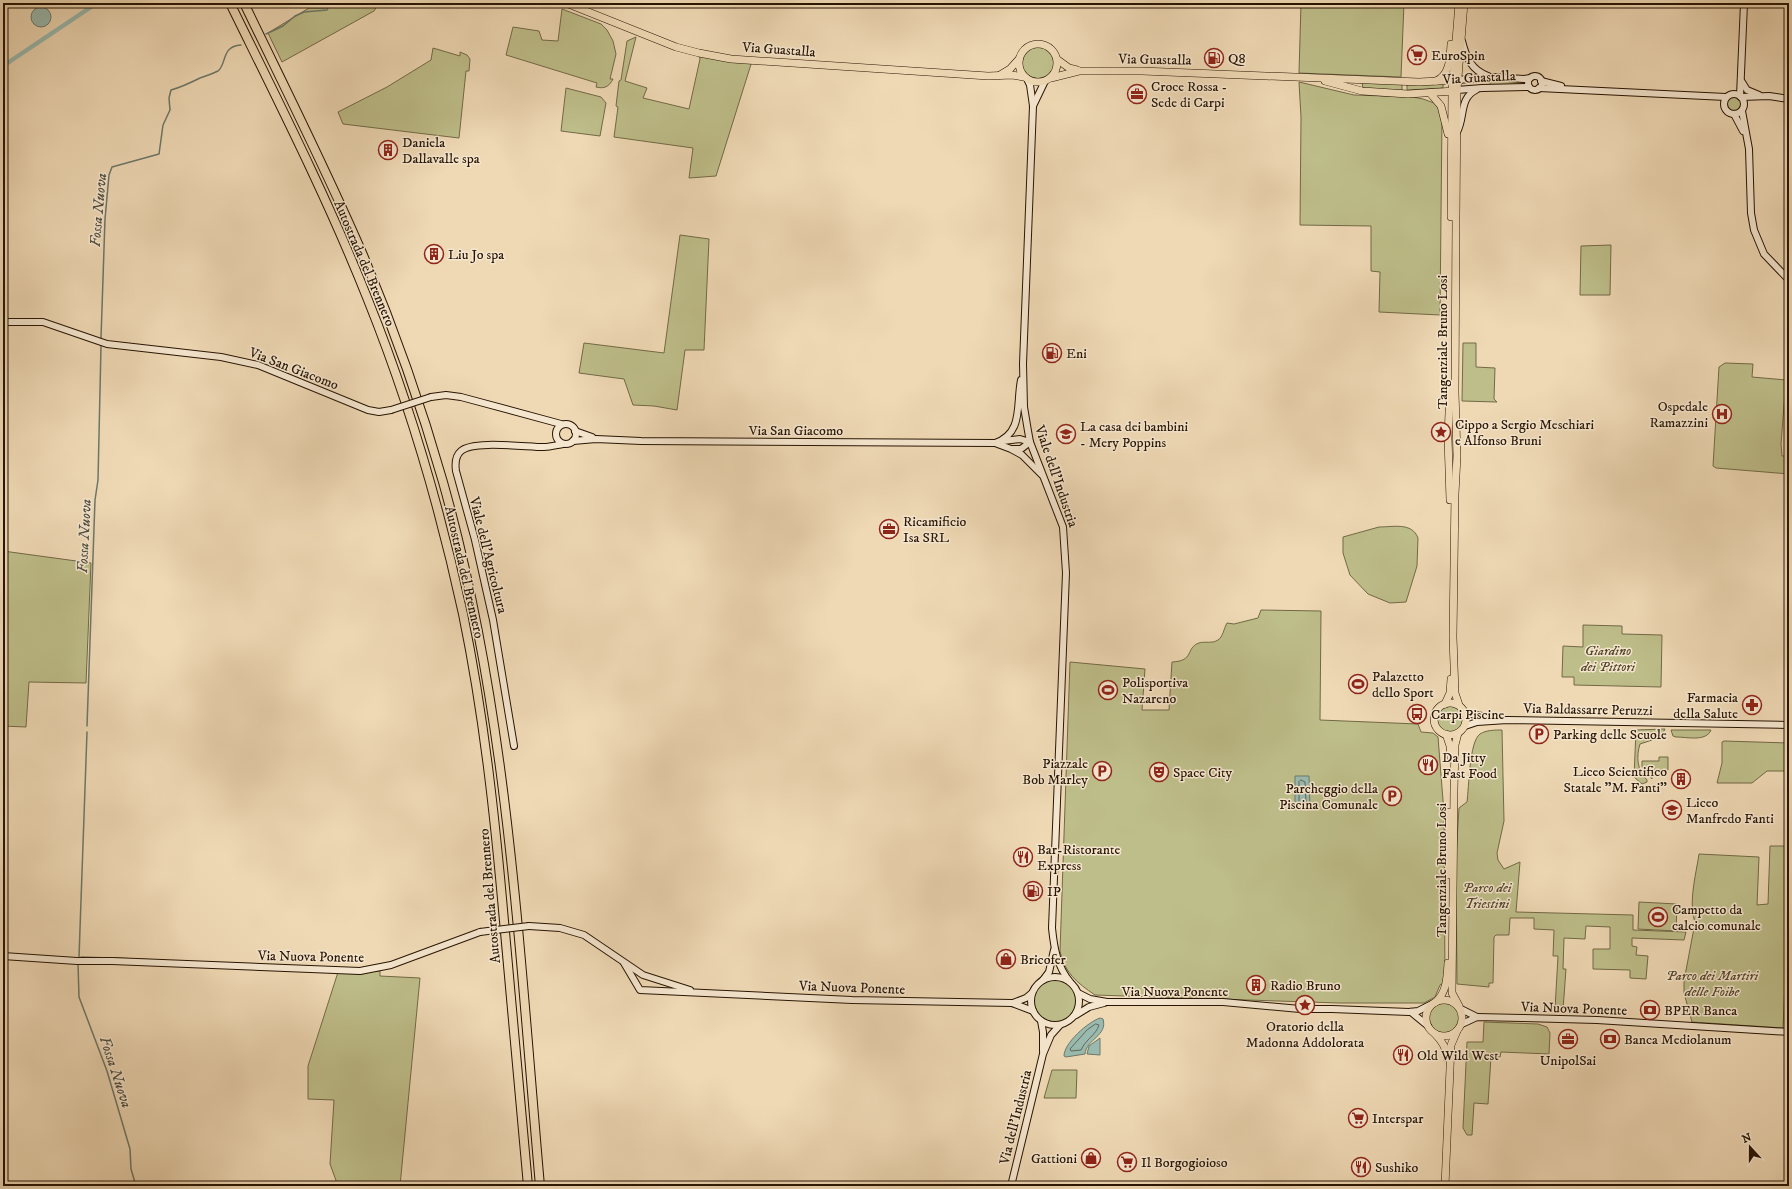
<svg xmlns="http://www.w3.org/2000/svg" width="1792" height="1189" viewBox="0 0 1792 1189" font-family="'IM FELL DW Pica',serif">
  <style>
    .green { fill: #bebe8a; stroke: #726946 }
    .water { fill: #9abaaf; stroke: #6c786a }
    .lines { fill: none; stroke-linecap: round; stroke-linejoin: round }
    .shore { stroke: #606758; stroke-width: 1 }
    .stream { stroke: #6c786a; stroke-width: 1.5 }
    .canal { stroke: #9abaaf; stroke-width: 4.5 }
    .secondary-casing { stroke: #271402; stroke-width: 8 }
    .primary-casing { stroke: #271402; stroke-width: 8 }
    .highway-casing { stroke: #271402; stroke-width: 10 }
    .secondary { stroke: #f5e6cf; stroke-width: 6 }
    .primary { stroke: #efd9b5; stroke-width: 7 }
    .highway { stroke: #efd9b5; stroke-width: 8 }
    .secondary-bridge-casing { stroke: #271402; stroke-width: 8; stroke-linecap: butt }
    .secondary-bridge { stroke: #f5e6cf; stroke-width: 6 }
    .labels { text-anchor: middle; stroke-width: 3; stroke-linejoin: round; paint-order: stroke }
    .street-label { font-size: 14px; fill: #271402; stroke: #f5e6cf }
    .poi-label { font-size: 14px; fill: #271402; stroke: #f5e6cf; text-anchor: start }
    .park-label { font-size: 14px; font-style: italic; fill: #54472b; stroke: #f5e6cf }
    .water-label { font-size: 15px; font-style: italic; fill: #4f4e3f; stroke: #f5e6cf }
  </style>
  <rect width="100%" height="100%" fill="#efd9b5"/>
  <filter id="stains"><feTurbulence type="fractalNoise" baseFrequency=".005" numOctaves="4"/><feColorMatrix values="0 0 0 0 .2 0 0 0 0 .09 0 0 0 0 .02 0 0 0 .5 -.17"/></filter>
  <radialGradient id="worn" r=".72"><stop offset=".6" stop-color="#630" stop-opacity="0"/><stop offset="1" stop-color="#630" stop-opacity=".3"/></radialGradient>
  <g class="green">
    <path d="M327,3h52l-5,8 -92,51 -14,-29 41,-25h17z"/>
    <path d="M1301,3h103l-3,74 -102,-4z"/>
    <path d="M562,9l39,15 6,6 6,11 3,13 -6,25h3c-4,8 -9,10 -17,8l1,-4 -91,-28 7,-28 26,4 3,9 16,1z"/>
    <path d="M636,37l-11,44 22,7 -4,10 46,11 11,-50 -1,-4 53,6 -36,115 -27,2 4,-30 -79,-11 4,-30 -2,-1 3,-25 2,-1 6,-39z"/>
    <circle cx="1038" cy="63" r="16"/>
    <path d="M433,48l27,8v-4l7,3 3,4 -1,12h-3l-7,67 -116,-14 -5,-12 49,-25 44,-27z"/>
    <rect x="1490" y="81" width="33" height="4"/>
    <path d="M1299,82l55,13 59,2 10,2 11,4 5,6 3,8 -2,198 -61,-3 1,-40 -9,-1v-45l-71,-1 1,-108z"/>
    <path d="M1362,82l40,2v8l-39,-3z"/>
    <path d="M1407,84h36v4l-36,2z"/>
    <path d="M566,88l35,9 5,6 -6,33 -39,-5z"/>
    <circle cx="1734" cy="104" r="7"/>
    <path d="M680,235l29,4 -5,111h-19l-8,60 -23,-4 -21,-1 -9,-26 -45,-6 5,-30 80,10z"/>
    <path d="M1611,245l-1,50h-30l1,-49z"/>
    <path d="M1463,343h13v24l19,1 -1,31 3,3 -35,-1z"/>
    <path d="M1725,363l28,1 -1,13 34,3 -5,64 1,12h7v18l-73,-6 -3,-2 6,-99z"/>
    <path d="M1379,527c14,0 33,-5 39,11l-1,28 -11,36 -16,1 -22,-9 -18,-19 -7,-22v-16z"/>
    <path d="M3,551l88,12 -5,120 -57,-1 -3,45 -23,-1z"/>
    <path d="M1261,610l60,1 -1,109 98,4 3,8 12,1 5,4 6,76 1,169 -5,3 -5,12 -11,6h-85l-244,-8c-18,-12 -31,-23 -35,-44l10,-289 75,7 -3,41h27l3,-48c23,-1 13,-14 27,-19 6,-2 13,1 19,-3 5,-3 6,-12 9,-17l7,1 24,-6z"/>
    <path d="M1583,625l39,1v8l40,1 -1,52 -87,-2v-8h-12l1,-31 20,1z"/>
    <circle cx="1450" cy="719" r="13"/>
    <path d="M1665,729l-4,8 -21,7c-4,13 -3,26 7,36v2l-5,2 -8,-7 2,-47z"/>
    <path d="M1502,730l2,91 -7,32 1,7 6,9 16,-7 -4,50 117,3v15l53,2 -2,8 -52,-2v8l5,1 -1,8 12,1 -2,23 -16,-1v-8l-37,-1v-20h17v-22l-24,-1 -1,13 -21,-1 -1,31h3l-3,41 -8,-1 3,-53h-5l1,-26 -20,-1v-11h-24l-1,17h-13l-2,2 -1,46h-4v4l-32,-3 -1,-127 3,-49 8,-6c2,-14 2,-60 13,-68 6,-4 15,-4 22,-4z"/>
    <path d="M1671,730h40c-5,12 -24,7 -35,7l-3,-1z"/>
    <path d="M1724,741l65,2v28h-22l-15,12h-35l5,-20v-21z"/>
    <path d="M1659,757h9v13h-16v9l-10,-12v-6h17z"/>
    <path d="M1770,846h19v114h-3l-3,68 -91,-6 -8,-29v-12l10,-53h4c-12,-18 -2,-53 1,-74l60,3 -2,48 11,-1z"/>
    <path d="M1639,902l38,2 -1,27 -38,-2z"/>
    <path d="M339,969l41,2v5l40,2 -20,208h-62l-8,-22 4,-64 -26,-1v-33z"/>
    <circle cx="1055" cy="1001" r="21"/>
    <circle cx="1444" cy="1018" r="15"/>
    <path d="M1484,1022l54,2 9,3 3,6 -1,21 -48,-2 -1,5h-9l-3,47 -14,-1 -2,32h-5l-4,-7 4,-86h16z"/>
    <path d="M1052,1070h25l-1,28h-32z"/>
  </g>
  <g class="water">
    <circle cx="41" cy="17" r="10"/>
    <path d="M1295,776h14l1,32h-15z"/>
    <path d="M1100,1018l3,1c5,17 -17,20 -18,35l-19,3 -2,-1c0,-13 24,-34 36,-38z"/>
    <path d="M1100,1038v17l-13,-1 2,-8z"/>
  </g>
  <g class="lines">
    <g class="shore">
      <path d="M1301,780l4,2 1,20 -2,2 -5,-2v-20z"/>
      <path d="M1096,1024l3,1c-3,10 -13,14 -18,25l-10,1 -1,-2 17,-19z"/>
    </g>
    <g class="stream">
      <path d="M266,34l17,-8 12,-10 9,-4 23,-2 3,-7"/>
      <path d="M101,338l4,-119 4,-44 3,-8 47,-13 4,-29 7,-15 -1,-12 2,-8c11,-3 19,-7 29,-12 6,-2 12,-4 18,-7 9,-7 3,-25 23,-26"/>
      <path d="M87,726l8,-226 3,-20 3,-134"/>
      <path d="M79,957l8,-225"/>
      <path d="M81,957l29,1"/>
      <path d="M114,958l43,2"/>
      <path d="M78,964l1,33 28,74 23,78 1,20 5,17"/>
    </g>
    <path class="canal" d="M3,66l94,-63"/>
    <g class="secondary-casing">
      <g id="secondary">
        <path d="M1462,41c4,16 9,29 26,35"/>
        <circle cx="1535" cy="83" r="7"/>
        <path d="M1027,79l3,6 3,21 -10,258 1,43 4,24 2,11 33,85 3,46 -14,355c2,20 5,38 18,54"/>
        <path d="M1458,80l34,-3 32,2 6,-1"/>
        <path d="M1541,81l20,5"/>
        <path d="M1742,82l5,8 12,5"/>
        <path d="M1539,88l187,9"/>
        <path d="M1457,90l25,-2 47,-1"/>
        <circle cx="1734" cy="104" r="10"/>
        <path d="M1740,96l4,-93"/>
        <path d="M1741,97l28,-1 20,3"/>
        <path d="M1033,106l12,-25"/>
        <path d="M1742,111l7,38 2,64 3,17 10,24 25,26"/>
        <path d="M1734,114l9,17"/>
        <path d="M1457,132c8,-14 2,-34 19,-42"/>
        <path d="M3,322h40l64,22 114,13 37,8 110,45 11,2 12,-2"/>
        <path d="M431,397l15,-2 15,2 100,27"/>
        <circle cx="566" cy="434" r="10"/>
        <path d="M575,431l17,6"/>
        <path d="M573,441l23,-2 45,2 354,2 16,6 11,6 20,20"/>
        <path d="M1003,441l17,-2 10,3 -9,7h-8"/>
        <path d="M995,443c29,-10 21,-39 26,-63"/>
        <path d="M1466,713l26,5"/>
        <path d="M1465,726l12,-4 30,-2 282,5"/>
        <path d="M514,746l-21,-126 -18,-80 -19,-69c-1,-7 -1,-15 5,-20 11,-11 65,-4 83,-4 6,0 13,-2 19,-3"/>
        <path d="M529,926l31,2 24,7 59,40 47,15"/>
        <path d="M3,956l74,5h35l248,10 31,-6 89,-33"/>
        <path d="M624,963l16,27 212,10 160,3 21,8"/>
        <circle cx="1055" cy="1001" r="24"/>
        <path d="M1043,980l6,-8 5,-22"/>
        <path d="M1078,993l12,6 17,3h116l77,7h32l77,3 9,-1 14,-7"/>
        <path d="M1013,1003l13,-5 6,-5"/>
        <path d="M1461,1009l16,8"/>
        <path d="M1411,1012l17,14"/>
        <path d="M1076,1015l13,-8 15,-4"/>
        <path d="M1041,1021l2,11v19"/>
        <path d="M1462,1024l15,-7 45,1 75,2 192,12"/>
        <path d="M1011,1186l32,-132 8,-19 9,-10"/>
      </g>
    </g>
    <g class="primary-casing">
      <g id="primary">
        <path d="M566,3l110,44 23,6 32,6 257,17 24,-1 12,2"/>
        <circle cx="1038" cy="63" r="19"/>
        <path d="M1058,60l11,8 8,2"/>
        <path d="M1000,75l10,-6 9,-10"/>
        <path d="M1051,78l28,-7h63l277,11 39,-2"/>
        <path d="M1325,81l37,10 46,3 47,-3"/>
        <path d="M1436,81c14,-6 14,-23 15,-37"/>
        <path d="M1430,93l11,13 7,28"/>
        <path d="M1451,217l1,-126 7,-88"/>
        <path d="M1450,500l-2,-62 2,-51"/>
        <circle cx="1450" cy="719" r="16"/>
        <path d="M1445,704l5,-11 1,-14"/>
        <path d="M1459,705l-4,-12 -2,-56 2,-143 2,-38 -2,-64 1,-174 1,-128 7,-87"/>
        <path d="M1458,733l-3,12 -1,45 -2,203 7,13"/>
        <path d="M1446,734l4,12 1,13"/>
        <path d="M1448,875l1,-63"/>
        <circle cx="1444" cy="1018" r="18"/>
        <path d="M1436,1002c11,-11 11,-24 12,-39"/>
        <path d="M1435,1034c7,7 12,14 12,24"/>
        <path d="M1445,1186l6,-141 6,-14"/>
      </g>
    </g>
    <g class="highway-casing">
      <g id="highway">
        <path d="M230,3c48,98 98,196 138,297 41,102 72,208 95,314 21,102 32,204 41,307 8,88 16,177 24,265"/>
        <path d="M244,3c40,83 82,166 119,252 31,74 58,150 80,227 65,231 76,467 97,704"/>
      </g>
    </g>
    <use href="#secondary" class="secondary"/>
    <use href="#primary" class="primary"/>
    <use href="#highway" class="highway"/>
    <g class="secondary-bridge-casing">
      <g id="secondary-bridge">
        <path d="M391,410l40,-13"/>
        <path d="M480,932l49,-6"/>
      </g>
    </g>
    <use href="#secondary-bridge" class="secondary-bridge"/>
  </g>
  <defs>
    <g id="supermarket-ring" transform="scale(1)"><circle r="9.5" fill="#f5e6cf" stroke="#8f2418" stroke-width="1.5"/><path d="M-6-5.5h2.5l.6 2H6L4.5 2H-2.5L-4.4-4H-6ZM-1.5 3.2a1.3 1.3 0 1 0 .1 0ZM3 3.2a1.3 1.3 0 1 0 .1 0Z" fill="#8f2418"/></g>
    <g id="fuel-ring" transform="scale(1)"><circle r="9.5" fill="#f5e6cf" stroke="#8f2418" stroke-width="1.5"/><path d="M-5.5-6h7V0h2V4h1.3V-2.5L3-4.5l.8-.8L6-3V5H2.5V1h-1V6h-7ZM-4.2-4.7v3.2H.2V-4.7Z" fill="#8f2418"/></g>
    <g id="office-ring" transform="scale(1)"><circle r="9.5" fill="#f5e6cf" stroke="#8f2418" stroke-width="1.5"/><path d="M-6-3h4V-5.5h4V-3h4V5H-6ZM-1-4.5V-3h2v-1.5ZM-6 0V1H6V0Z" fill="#8f2418"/></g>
    <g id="building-ring" transform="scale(1)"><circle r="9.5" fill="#f5e6cf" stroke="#8f2418" stroke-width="1.5"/><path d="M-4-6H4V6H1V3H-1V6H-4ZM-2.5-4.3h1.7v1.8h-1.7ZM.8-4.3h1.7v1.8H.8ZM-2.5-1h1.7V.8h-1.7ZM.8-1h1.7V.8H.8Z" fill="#8f2418"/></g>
    <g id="hospital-ring" transform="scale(1)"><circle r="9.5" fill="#f5e6cf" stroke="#8f2418" stroke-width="1.5"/><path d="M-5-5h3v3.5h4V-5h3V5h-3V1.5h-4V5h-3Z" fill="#8f2418"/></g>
    <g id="sight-ring" transform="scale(1)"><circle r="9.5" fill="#f5e6cf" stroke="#8f2418" stroke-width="1.5"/><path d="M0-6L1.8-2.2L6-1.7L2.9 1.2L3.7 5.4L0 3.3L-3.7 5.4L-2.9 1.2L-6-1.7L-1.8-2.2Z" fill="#8f2418"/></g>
    <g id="school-ring" transform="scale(1)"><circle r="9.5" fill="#f5e6cf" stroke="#8f2418" stroke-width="1.5"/><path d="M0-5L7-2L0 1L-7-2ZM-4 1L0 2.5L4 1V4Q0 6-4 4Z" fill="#8f2418"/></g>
    <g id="stadium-ring" transform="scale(1)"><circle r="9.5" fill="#f5e6cf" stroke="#8f2418" stroke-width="1.5"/><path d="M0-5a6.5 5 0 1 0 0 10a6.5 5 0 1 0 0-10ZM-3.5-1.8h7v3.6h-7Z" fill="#8f2418"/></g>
    <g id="pharmacy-ring" transform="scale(1)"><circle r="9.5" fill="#f5e6cf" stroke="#8f2418" stroke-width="1.5"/><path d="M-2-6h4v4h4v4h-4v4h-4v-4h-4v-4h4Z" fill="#8f2418"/></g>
    <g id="bus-ring" transform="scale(1)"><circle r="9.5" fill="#f5e6cf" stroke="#8f2418" stroke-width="1.5"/><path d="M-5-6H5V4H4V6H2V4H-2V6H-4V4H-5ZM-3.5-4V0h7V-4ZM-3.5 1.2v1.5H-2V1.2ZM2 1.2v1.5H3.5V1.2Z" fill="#8f2418"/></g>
    <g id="parking-ring" transform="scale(1)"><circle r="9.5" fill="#f5e6cf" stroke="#8f2418" stroke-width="1.5"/><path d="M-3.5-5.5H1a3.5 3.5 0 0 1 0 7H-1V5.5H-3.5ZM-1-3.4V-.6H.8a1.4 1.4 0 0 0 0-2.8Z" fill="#8f2418"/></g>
    <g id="restaurant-ring" transform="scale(1)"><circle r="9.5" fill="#f5e6cf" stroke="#8f2418" stroke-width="1.5"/><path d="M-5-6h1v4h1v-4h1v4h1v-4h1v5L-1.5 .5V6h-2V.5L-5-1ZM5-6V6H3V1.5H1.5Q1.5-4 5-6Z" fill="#8f2418"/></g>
    <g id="theatre-ring" transform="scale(1)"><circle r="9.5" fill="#f5e6cf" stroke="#8f2418" stroke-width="1.5"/><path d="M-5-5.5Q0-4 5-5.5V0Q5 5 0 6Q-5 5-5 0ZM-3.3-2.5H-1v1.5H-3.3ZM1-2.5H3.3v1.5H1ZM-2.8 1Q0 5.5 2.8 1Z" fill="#8f2418"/></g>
    <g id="shop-ring" transform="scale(1)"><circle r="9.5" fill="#f5e6cf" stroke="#8f2418" stroke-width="1.5"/><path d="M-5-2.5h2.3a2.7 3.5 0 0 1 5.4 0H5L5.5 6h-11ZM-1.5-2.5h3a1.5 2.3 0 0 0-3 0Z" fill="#8f2418"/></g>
    <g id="bank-ring" transform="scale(1)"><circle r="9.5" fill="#f5e6cf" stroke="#8f2418" stroke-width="1.5"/><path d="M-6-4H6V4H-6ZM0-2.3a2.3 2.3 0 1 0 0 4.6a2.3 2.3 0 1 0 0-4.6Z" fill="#8f2418"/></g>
  </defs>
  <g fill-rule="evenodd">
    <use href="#supermarket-ring" x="1417" y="55"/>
    <use href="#fuel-ring" x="1214" y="58"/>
    <use href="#office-ring" x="1137" y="94"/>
    <use href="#building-ring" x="388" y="150"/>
    <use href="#building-ring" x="434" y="254"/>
    <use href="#fuel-ring" x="1052" y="353"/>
    <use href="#hospital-ring" x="1722" y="414"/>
    <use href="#sight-ring" x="1441" y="432"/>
    <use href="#school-ring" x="1066" y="434"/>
    <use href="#office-ring" x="889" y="529"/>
    <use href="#stadium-ring" x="1358" y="684"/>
    <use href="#stadium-ring" x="1108" y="690"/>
    <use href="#pharmacy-ring" x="1752" y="705"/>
    <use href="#bus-ring" x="1417" y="714"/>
    <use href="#parking-ring" x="1539" y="734"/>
    <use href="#restaurant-ring" x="1428" y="765"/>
    <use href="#parking-ring" x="1102" y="771"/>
    <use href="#theatre-ring" x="1159" y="772"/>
    <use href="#building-ring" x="1681" y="779"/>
    <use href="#parking-ring" x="1392" y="796"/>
    <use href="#school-ring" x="1672" y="810"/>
    <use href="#restaurant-ring" x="1023" y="857"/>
    <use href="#fuel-ring" x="1033" y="891"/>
    <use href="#stadium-ring" x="1658" y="917"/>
    <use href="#shop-ring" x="1006" y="959"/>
    <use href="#building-ring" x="1256" y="985"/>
    <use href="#sight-ring" x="1305" y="1005"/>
    <use href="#bank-ring" x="1650" y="1010"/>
    <use href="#office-ring" x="1568" y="1039"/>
    <use href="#bank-ring" x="1610" y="1039"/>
    <use href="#restaurant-ring" x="1403" y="1055"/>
    <use href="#supermarket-ring" x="1358" y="1118"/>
    <use href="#shop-ring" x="1091" y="1158"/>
    <use href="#supermarket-ring" x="1127" y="1162"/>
    <use href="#restaurant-ring" x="1361" y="1167"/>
  </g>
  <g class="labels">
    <g class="street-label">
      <text transform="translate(779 49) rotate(4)" y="5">Via Guastalla</text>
      <text transform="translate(1155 59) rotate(1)" y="5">Via Guastalla</text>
      <text transform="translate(1479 77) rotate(-3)" y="5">Via Guastalla</text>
      <text transform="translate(365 263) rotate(67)" y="5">Autostrada del Brennero</text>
      <text transform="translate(1442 342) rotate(-90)" y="5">Tangenziale Bruno Losi</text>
      <text transform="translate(294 368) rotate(21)" y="5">Via San Giacomo</text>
      <text x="796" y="435">Via San Giacomo</text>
      <text transform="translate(1057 476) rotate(71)" y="5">Viale dell'Industria</text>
      <text transform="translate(489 555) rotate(76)" y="5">Viale dell'Agricoltura</text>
      <text transform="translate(465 572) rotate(77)" y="5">Autostrada del Brennero</text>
      <text transform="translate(1588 709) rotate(1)" y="5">Via Baldassarre Peruzzi</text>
      <text transform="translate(1441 870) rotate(-90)" y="5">Tangenziale Bruno Losi</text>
      <text transform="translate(489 896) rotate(-95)" y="5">Autostrada del Brennero</text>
      <text transform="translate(311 956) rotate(1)" y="5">Via Nuova Ponente</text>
      <text transform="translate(852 987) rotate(2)" y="5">Via Nuova Ponente</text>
      <text x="1175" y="996">Via Nuova Ponente</text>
      <text transform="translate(1574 1008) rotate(2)" y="5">Via Nuova Ponente</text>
      <text transform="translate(1015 1117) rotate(-76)" y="5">Via dell'Industria</text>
    </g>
    <g class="poi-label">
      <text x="1431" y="60">EuroSpin</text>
      <text x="1228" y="63">Q8</text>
      <text x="1151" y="91">Croce Rossa -<tspan x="1151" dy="16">Sede di Carpi</tspan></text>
      <text x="402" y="147">Daniela<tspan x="402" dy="16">Dallavalle spa</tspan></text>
      <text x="448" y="259">Liu Jo spa</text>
      <text x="1066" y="358">Eni</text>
      <text x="1708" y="411" text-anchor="end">Ospedale<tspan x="1708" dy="16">Ramazzini</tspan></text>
      <text x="1455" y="429">Cippo a Sergio Meschiari<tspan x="1455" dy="16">e Alfonso Bruni</tspan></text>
      <text x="1080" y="431">La casa dei bambini<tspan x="1080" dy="16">- Mery Poppins</tspan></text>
      <text x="903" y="526">Ricamificio<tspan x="903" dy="16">Isa SRL</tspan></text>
      <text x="1372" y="681">Palazetto<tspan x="1372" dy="16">dello Sport</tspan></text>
      <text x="1122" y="687">Polisportiva<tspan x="1122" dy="16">Nazareno</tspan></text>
      <text x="1738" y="702" text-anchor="end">Farmacia<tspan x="1738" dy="16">della Salute</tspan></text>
      <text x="1431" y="719">Carpi Piscine</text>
      <text x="1553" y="739">Parking delle Scuole</text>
      <text x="1442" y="762">Da Jitty<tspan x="1442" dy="16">Fast Food</tspan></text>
      <text x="1088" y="768" text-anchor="end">Piazzale<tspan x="1088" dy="16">Bob Marley</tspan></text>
      <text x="1667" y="776" text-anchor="end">Liceo Scientifico<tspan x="1667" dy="16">Statale "M. Fanti"</tspan></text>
      <text x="1173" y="777">Space City</text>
      <text x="1378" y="793" text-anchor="end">Parcheggio della<tspan x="1378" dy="16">Piscina Comunale</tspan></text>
      <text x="1686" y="807">Liceo<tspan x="1686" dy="16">Manfredo Fanti</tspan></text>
      <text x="1037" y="854">Bar-Ristorante<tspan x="1037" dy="16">Express</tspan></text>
      <text x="1047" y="896">IP</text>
      <text x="1672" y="914">Campetto da<tspan x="1672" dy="16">calcio comunale</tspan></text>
      <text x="1020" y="964">Bricofer</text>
      <text x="1270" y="990">Radio Bruno</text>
      <text x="1664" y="1015">BPER Banca</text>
      <text x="1305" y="1031" text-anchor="middle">Oratorio della<tspan x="1305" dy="16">Madonna Addolorata</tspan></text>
      <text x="1624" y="1044">Banca Mediolanum</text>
      <text x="1417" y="1060">Old Wild West</text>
      <text x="1568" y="1065" text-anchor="middle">UnipolSai</text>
      <text x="1372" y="1123">Interspar</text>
      <text x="1077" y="1163" text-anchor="end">Gattioni</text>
      <text x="1141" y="1167">Il Borgogioioso</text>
      <text x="1375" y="1172">Sushiko</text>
    </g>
    <g class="park-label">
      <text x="1608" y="655">Giardino<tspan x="1608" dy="16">dei Pittori</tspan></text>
      <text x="1487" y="892">Parco dei<tspan x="1487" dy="16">Triestini</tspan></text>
      <text x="1712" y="980">Parco dei Martiri<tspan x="1712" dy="16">delle Foibe</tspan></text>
    </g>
    <g class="water-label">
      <text transform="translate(98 210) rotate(-85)" y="5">Fossa Nuova</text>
      <text transform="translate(84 536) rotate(-87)" y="5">Fossa Nuova</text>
      <text transform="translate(116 1072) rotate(72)" y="5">Fossa Nuova</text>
    </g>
  </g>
  <rect width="1792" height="1189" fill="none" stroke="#efd9b5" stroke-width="16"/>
  <rect x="4" y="4" width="1784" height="1181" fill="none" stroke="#271402" stroke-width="2"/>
  <rect x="8" y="8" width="1776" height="1173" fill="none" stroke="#271402"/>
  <g transform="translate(1750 1147) rotate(339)" stroke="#f5e6cf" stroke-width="3" paint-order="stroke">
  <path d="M0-3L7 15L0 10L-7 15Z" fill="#271402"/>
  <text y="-6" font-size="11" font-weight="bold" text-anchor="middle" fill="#271402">N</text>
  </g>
  <rect width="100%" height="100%" filter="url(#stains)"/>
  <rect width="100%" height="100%" fill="url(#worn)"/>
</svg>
